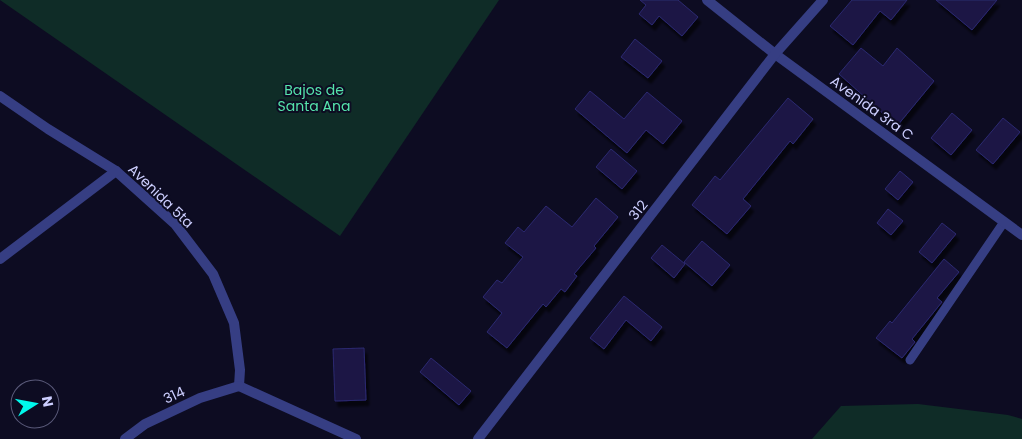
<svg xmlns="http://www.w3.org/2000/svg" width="1022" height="439" viewBox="0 0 1022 439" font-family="Poppins,sans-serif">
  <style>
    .green { fill: #0f2c27 }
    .building { fill: #1a1844; stroke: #2c2971; filter: url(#shadow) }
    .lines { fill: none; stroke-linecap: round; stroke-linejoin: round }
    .lane { stroke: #363e83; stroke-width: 9 }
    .street { stroke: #363e83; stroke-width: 10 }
    .labels { text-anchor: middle; stroke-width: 4; stroke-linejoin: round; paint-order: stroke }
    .park-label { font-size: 14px; fill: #55e3ab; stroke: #0d0c22 }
    .street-label { font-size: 14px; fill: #cdcfff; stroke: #0d0c22 }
  </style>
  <defs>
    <filter id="shadow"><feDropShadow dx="3" dy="5.5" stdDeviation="1" flood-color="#0009"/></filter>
  </defs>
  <rect width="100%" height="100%" fill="#0d0c22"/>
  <g class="green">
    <path d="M0,0h499l-159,236z"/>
    <path d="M918,404l90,11 14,4v20h-210l29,-33z"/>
  </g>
  <g class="building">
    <path d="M640,0h38l20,17 -16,19 -23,-20 -7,9 -13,-11 7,-9z"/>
    <path d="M852,0h55l-16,20 -11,-9 -27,34 -23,-19z"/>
    <path d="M936,0h61l-25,30z"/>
    <path d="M635,39l27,22 -14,17 -27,-21z"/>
    <path d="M861,48l22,18 14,-18 37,33 -37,45 -58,-52z"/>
    <path d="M590,91l34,28 23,-27 35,29 -19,23 -17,-14 -19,23 -52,-44z"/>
    <path d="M788,98l25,21 -20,25 -3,-3 -47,58 8,7 -24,28 -35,-29 23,-29 5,4z"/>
    <path d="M952,113l20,17 -21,25 -20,-17z"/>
    <path d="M1003,118l17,14 -27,32 -17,-14z"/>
    <path d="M611,149l26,22 -15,18 -26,-22z"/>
    <path d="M900,171l13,11 -15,18 -13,-11z"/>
    <path d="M596,198l22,19 -24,29 2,2 -22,26 3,2 -12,16 -4,-3 -15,18 -3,-3 -36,44 -20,-16 15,-19 -19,-16 14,-17 5,3 21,-26 -18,-14 13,-16 6,5 22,-26 26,21z"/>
    <path d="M888,209l15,12 -12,14 -14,-12z"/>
    <path d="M942,223l14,11 -24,29 -13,-11z"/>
    <path d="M702,241l28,24 -18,21 -28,-24z"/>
    <path d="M662,245l23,19 -11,14 -23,-20z"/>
    <path d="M944,259l15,13 -22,26 5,4 -30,37 3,3 -13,16 -26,-20 14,-17 2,2z"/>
    <path d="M624,296l38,31 -11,14 -25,-21 -22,29 -14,-11z"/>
    <path d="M364,348l2,52 -31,1 -2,-52z"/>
    <path d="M431,358l40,33 -12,14 -39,-33z"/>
  </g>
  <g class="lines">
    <path class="lane" d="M910,360l94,-138"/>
    <g class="street">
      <path d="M707,0l68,54 247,181"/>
      <path d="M0,96l48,33 68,42 59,53 38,50 21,49 6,47 -1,16"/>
      <path d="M0,259l116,-88"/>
      <path d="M239,386l117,53"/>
      <path d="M125,439l20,-15 55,-26 39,-12"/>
      <path d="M478,439l297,-385 48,-54"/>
    </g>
  </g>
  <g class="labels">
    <g class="park-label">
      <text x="314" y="95">Bajos de<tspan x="314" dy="16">Santa Ana</tspan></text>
    </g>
    <g class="street-label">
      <text transform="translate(872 108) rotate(36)" y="5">Avenida 3ra C</text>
      <text transform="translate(161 196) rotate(44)" y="5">Avenida 5ta</text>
      <text transform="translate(638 210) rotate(-52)" y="5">312</text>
      <text transform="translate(174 395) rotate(-25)" y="5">314</text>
    </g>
  </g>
  <g transform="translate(35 404) rotate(79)"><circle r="24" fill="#0d0c22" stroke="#5a5a7a"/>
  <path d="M0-4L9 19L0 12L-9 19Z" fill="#00f8ec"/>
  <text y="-8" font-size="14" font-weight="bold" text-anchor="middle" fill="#cdcfff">N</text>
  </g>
</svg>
